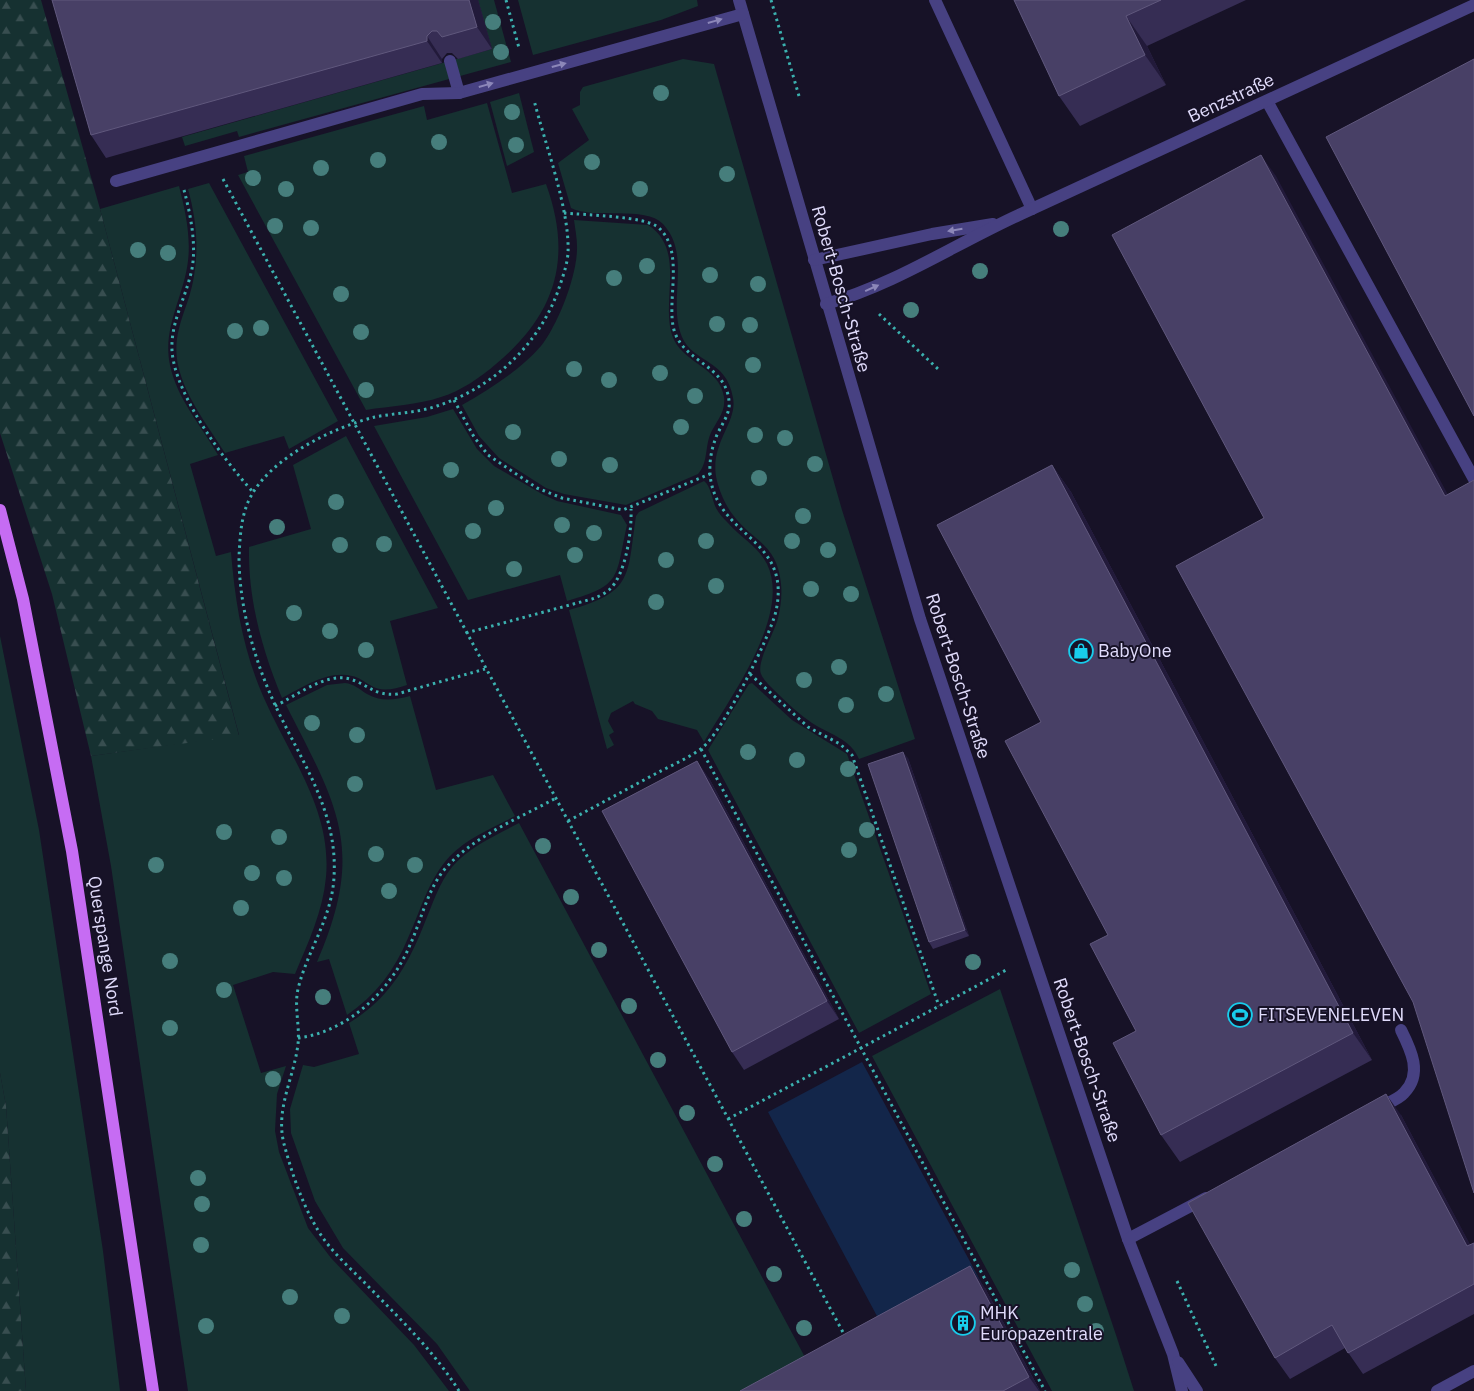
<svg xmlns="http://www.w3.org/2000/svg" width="1474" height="1391" viewBox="0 0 1474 1391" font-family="'IBM Plex Sans',sans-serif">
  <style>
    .green { fill: #163131 }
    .forest { fill: url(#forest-firs) }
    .water { fill: #13264a }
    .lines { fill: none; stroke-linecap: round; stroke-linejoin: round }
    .path { stroke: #3bb1af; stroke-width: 3; stroke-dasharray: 2.5 4; stroke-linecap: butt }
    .minor { stroke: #474182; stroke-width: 12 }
    .major { stroke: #c66cf3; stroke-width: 12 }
    .tree { fill: #467e7c }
    .wall { fill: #362d54 }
    .shaded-wall { fill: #221a3a }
    .building { fill: #484066; stroke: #60587d }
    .oneway { fill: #8c87b9 }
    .labels { text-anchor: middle; stroke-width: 4; stroke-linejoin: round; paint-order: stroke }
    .street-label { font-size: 18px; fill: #e1dcfc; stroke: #171227 }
    .poi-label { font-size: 18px; fill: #e1dcfc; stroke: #171227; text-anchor: start }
  </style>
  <defs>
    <pattern id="forest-firs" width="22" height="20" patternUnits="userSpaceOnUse" patternTransform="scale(1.25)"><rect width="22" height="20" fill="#163131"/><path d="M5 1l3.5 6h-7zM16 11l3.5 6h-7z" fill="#384e50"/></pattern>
  </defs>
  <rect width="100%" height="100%" fill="#171227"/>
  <g class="green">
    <path d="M478,0h16l17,62 -272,75 -2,-6 -52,15 -3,-9 310,-88z"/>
    <path d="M518,0h179l1,6 -37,14 -128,35z"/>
    <path d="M683,59l31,5 128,446 73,229 -56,20c-8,-20 -30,-25 -47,-36 -13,-9 -25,-20 -37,-32 -5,-5 -11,-10 -14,-17 -5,-12 14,-42 17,-56 3,-12 4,-23 3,-34 -4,-41 -28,-42 -48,-69 -7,-9 -13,-22 -16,-34 -9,-37 21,-58 16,-83 -6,-39 -40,-35 -51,-61 -15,-36 10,-82 -19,-113 -18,-19 -69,-4 -92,-16l-13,-45 31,-23 -17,-31 8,-4v-13l3,-5z"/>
    <path d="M519,93l15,59 -27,14 -17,-64z"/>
    <path d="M487,103l25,90 34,-9c27,74 10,130 -50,180 -15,13 -35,27 -55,33 -23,8 -51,9 -75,13l-128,-235 10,-3 -4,-16 180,-50 3,14z"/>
    <path d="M209,183l129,238 -49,28 -5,-13 -59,17c-17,-27 -40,-56 -47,-88 -7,-35 11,-56 16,-89 5,-29 2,-58 -6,-87z"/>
    <path d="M179,186c6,23 12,50 9,75 -4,35 -26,67 -18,104 7,34 31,60 48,90l-28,9 26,92 15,-4c4,50 12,98 32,144 26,60 69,113 63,181 -3,34 -18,66 -31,97l-22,-2 -40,13 28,88 25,-7 -9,28 -2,37 4,21 29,76 23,30 83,87 35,46h-261l-77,-525 -20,-110 148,-21 -139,-526z"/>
    <path d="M574,220l74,5c38,24 13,75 24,110 9,28 48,32 52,62 2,16 -8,24 -14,38 -5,13 -2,28 -12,39l-72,31 -62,-11 -18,-6 -47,-30 -20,-22 -17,-31c28,-16 57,-34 79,-59 17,-21 37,-72 36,-100 0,-8 -2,-18 -3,-26z"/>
    <path d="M453,409l24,40 17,17 48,28 15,7 64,14 6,10c-12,53 -4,60 -60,76l-7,-26 -92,25 -94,-174 53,-9z"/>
    <path d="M346,436l92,172 -48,13 17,64c-13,4 -25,8 -37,0 -6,-3 -11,-8 -18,-9 -24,-6 -49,11 -70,22 -20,-49 -34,-98 -33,-151l62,-18 -18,-64z"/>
    <path d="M704,481c7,5 8,19 12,27 3,6 8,11 12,15 13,15 30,23 39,41 25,51 -38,135 -63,178l-7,-12 -39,-11 -6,-8 -17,-7 -2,-3 -22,12 -3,8 6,11 -5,3 5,10 -7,4 -38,-139c65,-18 58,-34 67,-94l3,-4z"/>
    <path d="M0,636l39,194 64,421 17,140h-94l-20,-285 -6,-33z"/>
    <path d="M345,683c9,1 14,6 22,11 14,8 27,6 43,2l26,94 57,-15 22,41c-22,12 -48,22 -65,40 -22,24 -29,54 -42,82 -13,32 -33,58 -61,77l-18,-56 -12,3c49,-113 21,-155 -31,-257l41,-20z"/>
    <path d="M752,683l40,37 55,34 84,240 -72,39 -151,-283 41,-66z"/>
    <path d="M519,823l288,538 -56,30h-281l-33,-47 -94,-96 -28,-47 -24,-68 -1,-24 13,-44 11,2 45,-13 -10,-31c41,-25 59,-58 76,-101 8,-19 14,-39 27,-55 17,-20 44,-32 67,-44z"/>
    <path d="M1000,989l117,349 17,53h-82l-180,-335z"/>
  </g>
  <g class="forest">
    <path d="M0,0h41l59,209 139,527 -148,20 -39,-162 -52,-161z"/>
    <path d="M0,1073l6,33 20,285h-26z"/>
  </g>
  <path class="water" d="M862,1062l178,329h-123l-149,-279z"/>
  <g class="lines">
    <g class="path">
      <path d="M506,0l13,48"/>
      <path d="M771,0l28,96"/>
      <path d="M223,179l622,1157"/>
      <path d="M184,190c7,26 14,61 6,87 -6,23 -17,43 -18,66 -3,45 52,117 81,149"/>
      <path d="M564,213c20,2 83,3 95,15 26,24 7,73 15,102 9,32 52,35 55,71 2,14 -10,26 -14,39 -5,14 -7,31 -3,46 14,53 79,55 64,125 -6,26 -54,122 -74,137 -13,10 -30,17 -45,25 -30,16 -59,32 -89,48"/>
      <path d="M879,314l59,55"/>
      <path d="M454,400l20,37 14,18 49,33 25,10 61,12 87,-36"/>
      <path d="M466,633l126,-34c6,-2 12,-5 17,-9 17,-15 23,-60 22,-81"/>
      <path d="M750,674l58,53 32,17 12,11 87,251"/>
      <path d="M275,706c21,-10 51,-34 75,-27 19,6 24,17 47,15l88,-25"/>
      <path d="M701,749l160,299 147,-79"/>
      <path d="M298,1038c50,-6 93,-48 112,-93 11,-24 17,-54 34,-75 29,-34 74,-51 112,-72"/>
      <path d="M728,1119l133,-71 184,343"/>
      <path d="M1177,1281l39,85"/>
      <path d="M459,1391c-25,-40 -60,-73 -93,-107 -18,-18 -39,-36 -51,-59 -14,-24 -24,-55 -31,-81 -9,-35 10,-66 14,-100 2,-18 -4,-37 0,-55 9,-38 34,-71 36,-112 4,-64 -31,-113 -57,-168 -22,-46 -38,-102 -38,-152 1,-21 2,-43 12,-61 21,-39 83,-69 124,-79 20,-4 42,-4 62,-11 55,-18 101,-60 121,-115 4,-12 9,-25 10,-38 2,-43 -23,-109 -34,-153"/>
    </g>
    <g class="minor">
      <path d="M739,0l181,619 208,620 45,115 9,37"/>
      <path d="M935,0l97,209"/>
      <path d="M450,61l9,32 284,-79"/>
      <path d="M1267,101l207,378"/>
      <path d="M116,181l306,-87 37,-1"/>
      <path d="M814,260l118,-26 61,-10"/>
      <path d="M826,304c70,-20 129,-60 195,-90 151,-70 302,-139 453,-209"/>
      <path d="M1376,1109c9,-5 22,-9 28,-16 19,-19 7,-43 -3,-63"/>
      <path d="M1128,1239l78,-41"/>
      <path d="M1178,1362l19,29"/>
      <path d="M1437,1391l37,-20"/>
    </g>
    <path class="major" d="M0,510l23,89 49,252 81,540"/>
  </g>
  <g class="tree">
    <circle cx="493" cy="22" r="8"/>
    <circle cx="501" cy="52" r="8"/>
    <circle cx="661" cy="93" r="8"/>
    <circle cx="512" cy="112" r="8"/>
    <circle cx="439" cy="142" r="8"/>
    <circle cx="516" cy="145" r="8"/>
    <circle cx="378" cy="160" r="8"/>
    <circle cx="592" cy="162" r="8"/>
    <circle cx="321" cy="168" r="8"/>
    <circle cx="727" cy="174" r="8"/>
    <circle cx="253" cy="178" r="8"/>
    <circle cx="286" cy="189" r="8"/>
    <circle cx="640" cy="189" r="8"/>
    <circle cx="275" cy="226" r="8"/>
    <circle cx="311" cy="228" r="8"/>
    <circle cx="1061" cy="229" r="8"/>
    <circle cx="138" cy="250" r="8"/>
    <circle cx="168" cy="253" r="8"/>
    <circle cx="647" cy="266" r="8"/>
    <circle cx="980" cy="271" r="8"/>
    <circle cx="710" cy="275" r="8"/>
    <circle cx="614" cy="278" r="8"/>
    <circle cx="758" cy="284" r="8"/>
    <circle cx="341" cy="294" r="8"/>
    <circle cx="911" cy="310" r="8"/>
    <circle cx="717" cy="324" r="8"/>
    <circle cx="750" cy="325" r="8"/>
    <circle cx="261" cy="328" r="8"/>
    <circle cx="235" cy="331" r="8"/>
    <circle cx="361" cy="332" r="8"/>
    <circle cx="753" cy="365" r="8"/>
    <circle cx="574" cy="369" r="8"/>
    <circle cx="660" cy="373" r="8"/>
    <circle cx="609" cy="380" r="8"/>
    <circle cx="366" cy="390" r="8"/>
    <circle cx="695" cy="396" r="8"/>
    <circle cx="681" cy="427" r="8"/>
    <circle cx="513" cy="432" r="8"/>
    <circle cx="755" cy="435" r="8"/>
    <circle cx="785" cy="438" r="8"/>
    <circle cx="559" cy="459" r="8"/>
    <circle cx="815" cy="464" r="8"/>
    <circle cx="610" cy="465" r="8"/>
    <circle cx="451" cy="470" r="8"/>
    <circle cx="759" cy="478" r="8"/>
    <circle cx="336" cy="502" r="8"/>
    <circle cx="496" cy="508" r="8"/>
    <circle cx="803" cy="516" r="8"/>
    <circle cx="562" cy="525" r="8"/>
    <circle cx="277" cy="527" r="8"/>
    <circle cx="473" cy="531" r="8"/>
    <circle cx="594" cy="533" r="8"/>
    <circle cx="706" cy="541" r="8"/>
    <circle cx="792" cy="541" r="8"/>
    <circle cx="384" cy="544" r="8"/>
    <circle cx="340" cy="545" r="8"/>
    <circle cx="828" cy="550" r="8"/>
    <circle cx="575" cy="555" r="8"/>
    <circle cx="666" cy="560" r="8"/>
    <circle cx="514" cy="569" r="8"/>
    <circle cx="716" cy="586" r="8"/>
    <circle cx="811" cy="589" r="8"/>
    <circle cx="851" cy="594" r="8"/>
    <circle cx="656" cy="602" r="8"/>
    <circle cx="294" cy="613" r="8"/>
    <circle cx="330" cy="631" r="8"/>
    <circle cx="366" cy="650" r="8"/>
    <circle cx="839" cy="667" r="8"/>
    <circle cx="804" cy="680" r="8"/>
    <circle cx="886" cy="694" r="8"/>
    <circle cx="846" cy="705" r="8"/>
    <circle cx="312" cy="723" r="8"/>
    <circle cx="357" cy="735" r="8"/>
    <circle cx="748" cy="752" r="8"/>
    <circle cx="797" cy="760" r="8"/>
    <circle cx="848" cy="769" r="8"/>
    <circle cx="355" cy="784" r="8"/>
    <circle cx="867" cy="830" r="8"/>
    <circle cx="224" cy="832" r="8"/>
    <circle cx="279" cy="837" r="8"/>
    <circle cx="543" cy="846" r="8"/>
    <circle cx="849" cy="850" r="8"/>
    <circle cx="376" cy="854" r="8"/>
    <circle cx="156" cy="865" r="8"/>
    <circle cx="415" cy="865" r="8"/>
    <circle cx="252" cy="873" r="8"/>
    <circle cx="284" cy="878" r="8"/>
    <circle cx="389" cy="891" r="8"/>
    <circle cx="571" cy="897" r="8"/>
    <circle cx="241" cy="908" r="8"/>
    <circle cx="599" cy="950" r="8"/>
    <circle cx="170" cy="961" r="8"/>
    <circle cx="973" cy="962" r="8"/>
    <circle cx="224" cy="990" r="8"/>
    <circle cx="323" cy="997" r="8"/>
    <circle cx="629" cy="1006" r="8"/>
    <circle cx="170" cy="1028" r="8"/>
    <circle cx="658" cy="1060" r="8"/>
    <circle cx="273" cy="1079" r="8"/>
    <circle cx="687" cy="1113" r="8"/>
    <circle cx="715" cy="1164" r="8"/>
    <circle cx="198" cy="1178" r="8"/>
    <circle cx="202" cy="1204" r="8"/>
    <circle cx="744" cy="1219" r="8"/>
    <circle cx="201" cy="1245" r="8"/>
    <circle cx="1072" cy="1270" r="8"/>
    <circle cx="774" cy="1274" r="8"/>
    <circle cx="290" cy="1297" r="8"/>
    <circle cx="1085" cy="1304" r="8"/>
    <circle cx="342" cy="1316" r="8"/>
    <circle cx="206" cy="1326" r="8"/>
    <circle cx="804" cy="1328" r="8"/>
    <circle cx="1096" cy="1331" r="8"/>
  </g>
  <g class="wall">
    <path d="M52,0h426l14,49 -34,10 -6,-6h-5l-5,6v4l-336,95 -15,-23z"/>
    <path d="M1014,0h232l-99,46 19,39 -86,41 -21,-30z"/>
    <path d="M1052,465l19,27 301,568 -192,102 -19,-27 -25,-104 -28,-96 -67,-213z"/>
    <path d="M908,758l61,178 -36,13 -4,-7z"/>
    <path d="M709,778l130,241 -95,51 -12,-18z"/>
    <path d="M1401,1115l69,130 4,-2v71l-111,60 -18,-26 -55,31 -15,-21z"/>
    <path d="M985,1288l55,103h-300z"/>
  </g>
  <g class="shaded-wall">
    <path d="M469,0h9l14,49 -15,-22z"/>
    <path d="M1126,16l21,30 19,39 -21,-30z"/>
    <path d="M427,36l15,23v4l-15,-22z"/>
    <path d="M1261,155l15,21 184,341 -15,-21z"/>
    <path d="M1052,465l19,27 301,568 -19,-27z"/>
    <path d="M903,752l5,6 61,178 -4,-6z"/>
    <path d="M697,761l12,17 130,241 -12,-18z"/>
    <path d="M1386,1094l15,21 73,137 -7,-6z"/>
    <path d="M970,1266l15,22 55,103h-1l-10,-14z"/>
  </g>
  <g class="building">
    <path d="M52,0h417l8,27 -35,10 -5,-6h-5l-5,5v5l-336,94z"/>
    <path d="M1014,0h147l-35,16 19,39 -86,41z"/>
    <path d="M1474,59v357l-148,-279z"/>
    <path d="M1261,155l184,341 29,-16v713l-61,-191 -237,-436 88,-48 -152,-283z"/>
    <path d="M1052,465l301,568 -192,102 -48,-92 23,-12 -46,-87 18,-9 -103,-194 36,-19 -104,-197z"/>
    <path d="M903,752l62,178 -36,12 -61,-178z"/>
    <path d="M697,761l130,240 -95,51 -130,-241z"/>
    <path d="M1386,1094l81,152 7,-3v41l-126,69 -16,-28 -57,33 -87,-155z"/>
    <path d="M970,1266l59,111 -26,14h-263z"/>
  </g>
  <defs><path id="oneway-solid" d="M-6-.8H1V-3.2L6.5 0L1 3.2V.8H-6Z" transform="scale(1.25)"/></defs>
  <g class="oneway">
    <use href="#oneway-solid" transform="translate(715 21) rotate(-16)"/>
    <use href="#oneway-solid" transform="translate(559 65) rotate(-15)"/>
    <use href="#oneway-solid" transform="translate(486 85) rotate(-16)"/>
    <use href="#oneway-solid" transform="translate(955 230) rotate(171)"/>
    <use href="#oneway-solid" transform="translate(872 288) rotate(-24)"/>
  </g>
  <defs>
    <g id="shop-ring" transform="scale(1.25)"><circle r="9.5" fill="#171227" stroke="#18cdec" stroke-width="1.5"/><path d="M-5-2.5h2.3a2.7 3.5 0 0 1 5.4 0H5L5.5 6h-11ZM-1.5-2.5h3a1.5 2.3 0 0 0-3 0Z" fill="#18cdec"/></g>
    <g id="stadium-ring" transform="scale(1.25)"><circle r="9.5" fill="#171227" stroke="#18cdec" stroke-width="1.5"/><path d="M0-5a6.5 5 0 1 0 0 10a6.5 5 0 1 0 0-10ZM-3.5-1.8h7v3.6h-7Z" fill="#18cdec"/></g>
    <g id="building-ring" transform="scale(1.25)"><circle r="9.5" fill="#171227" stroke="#18cdec" stroke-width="1.5"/><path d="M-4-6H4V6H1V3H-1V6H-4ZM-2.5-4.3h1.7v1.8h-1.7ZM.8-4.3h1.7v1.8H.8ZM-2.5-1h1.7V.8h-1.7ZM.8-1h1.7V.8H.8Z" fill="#18cdec"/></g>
  </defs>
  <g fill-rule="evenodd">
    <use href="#shop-ring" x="1081" y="651"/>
    <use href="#stadium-ring" x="1240" y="1015"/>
    <use href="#building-ring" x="963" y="1323"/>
  </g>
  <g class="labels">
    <g class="street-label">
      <text transform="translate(1231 98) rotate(-25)" y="6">Benzstraße</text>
      <text transform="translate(841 289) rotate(74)" y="6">Robert-Bosch-Straße</text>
      <text transform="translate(958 676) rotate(72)" y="6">Robert-Bosch-Straße</text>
      <text transform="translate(105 946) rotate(81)" y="6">Querspange Nord</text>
      <text transform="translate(1087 1060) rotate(71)" y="6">Robert-Bosch-Straße</text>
    </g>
    <g class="poi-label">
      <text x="1098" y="657">BabyOne</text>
      <text x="1258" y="1021">FITSEVENELEVEN</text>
      <text x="980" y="1319">MHK<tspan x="980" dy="21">Europazentrale</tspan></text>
    </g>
  </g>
</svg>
